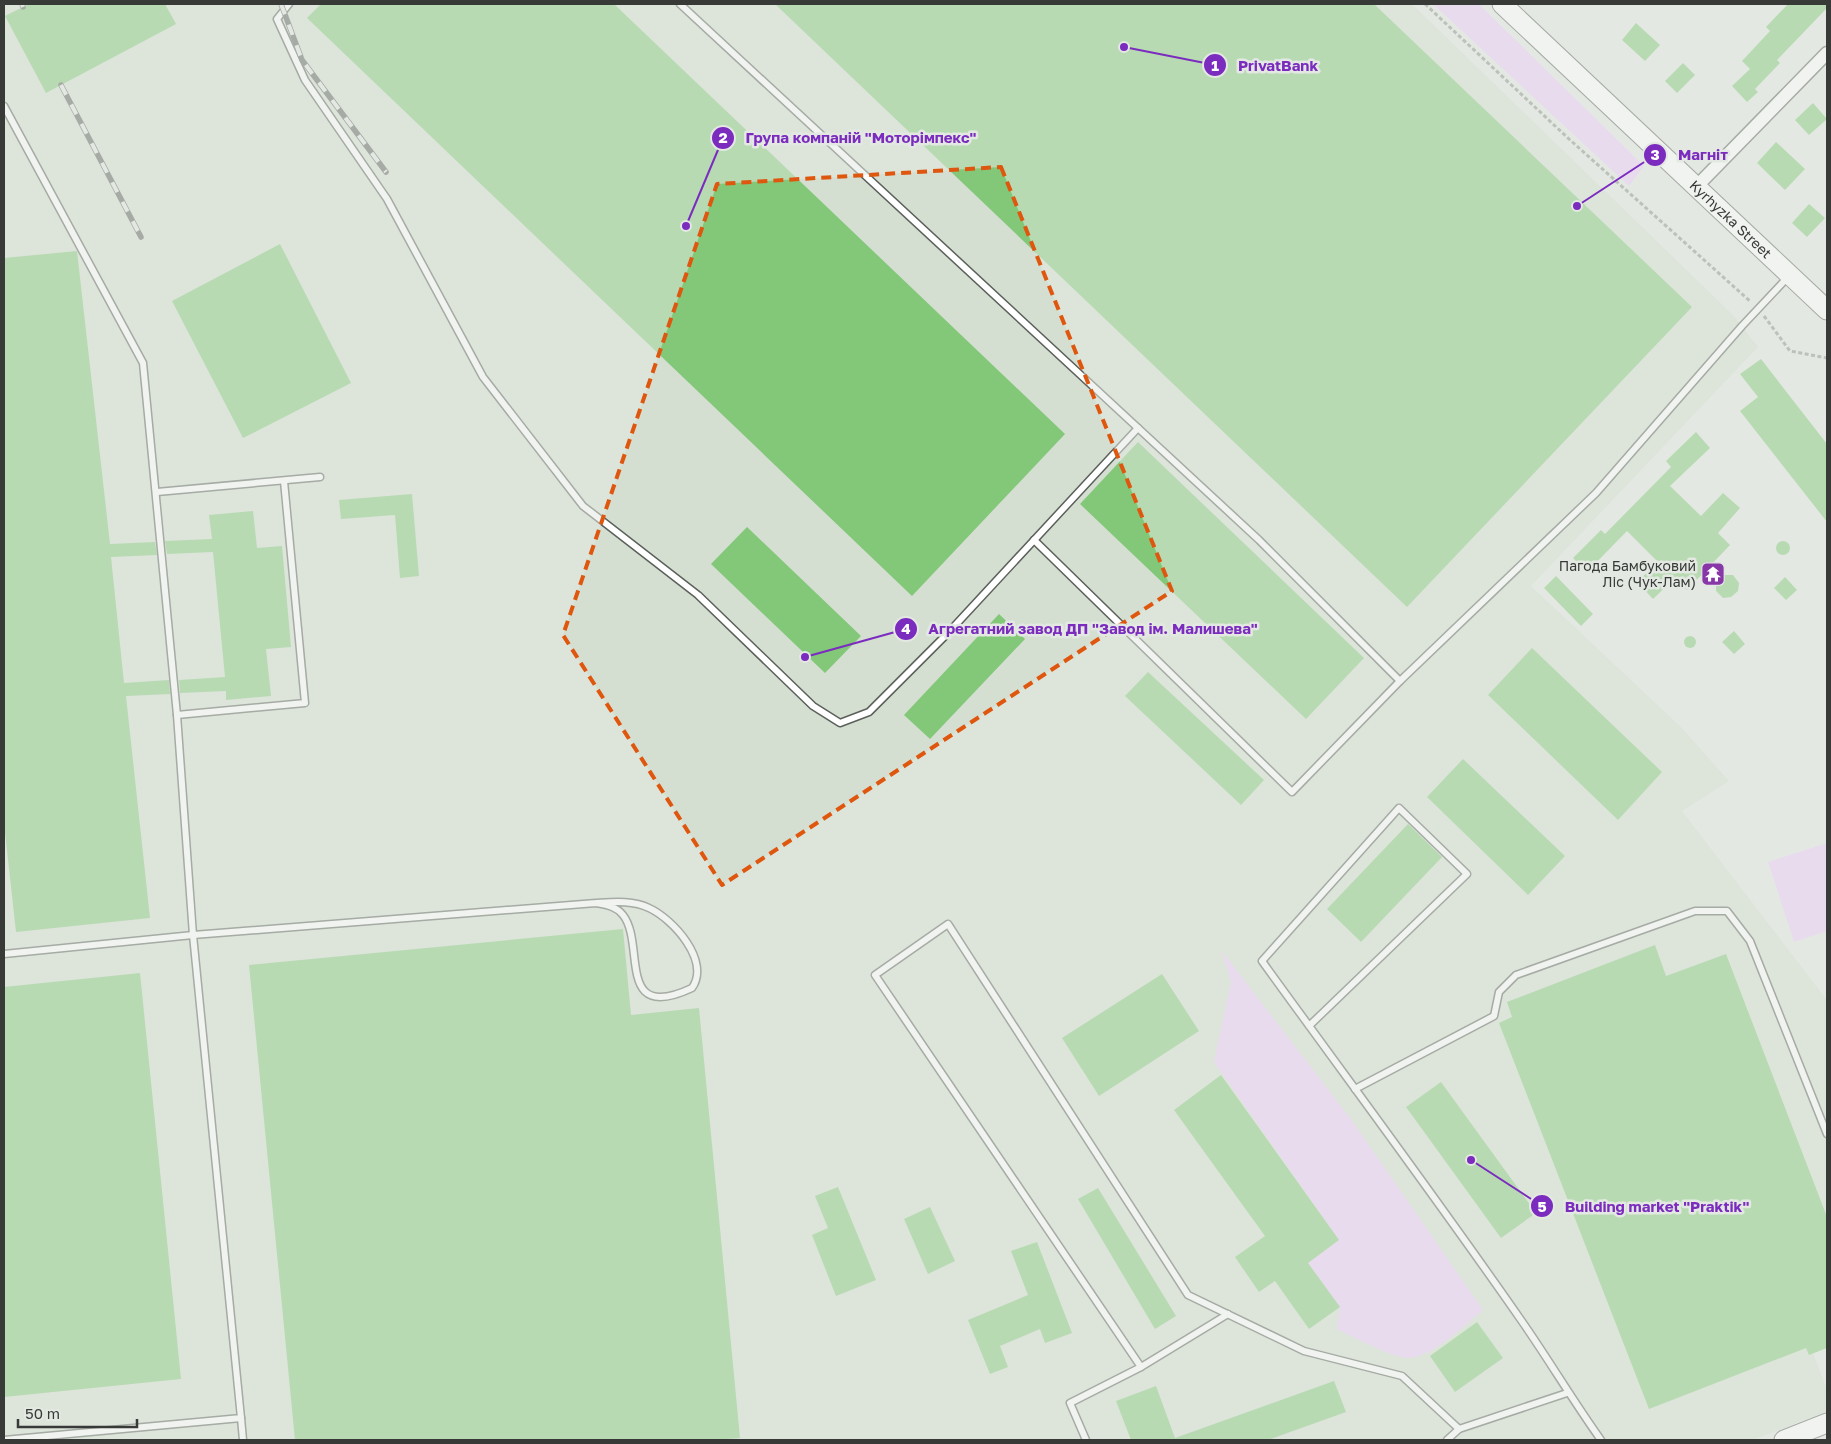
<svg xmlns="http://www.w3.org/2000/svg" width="1831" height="1444" viewBox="0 0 1831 1444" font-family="'Golos Text',sans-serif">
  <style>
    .built { fill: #d4dfd2 }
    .green { fill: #edc9fd }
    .building { fill: #83c779 }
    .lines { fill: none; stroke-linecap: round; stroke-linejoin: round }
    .lane-casing { stroke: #5b605a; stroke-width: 9 }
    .street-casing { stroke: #5b605a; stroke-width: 15 }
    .secondary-casing { stroke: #5b605a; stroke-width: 21 }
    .path { stroke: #8c908c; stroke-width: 3; stroke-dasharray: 4 2.5; stroke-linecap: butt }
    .lane { stroke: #fff; stroke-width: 6 }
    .street { stroke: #fff; stroke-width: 12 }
    .secondary { stroke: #fff; stroke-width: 19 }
    .rail-casing { stroke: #5e615e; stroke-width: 5.5 }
    .rail { stroke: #e3e9e2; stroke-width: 4; stroke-dasharray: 11; stroke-linecap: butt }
    .marked { fill: none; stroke: #df570e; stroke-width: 4; stroke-dasharray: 10 6; stroke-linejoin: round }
    .labels { text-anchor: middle; stroke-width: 5; stroke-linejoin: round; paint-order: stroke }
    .street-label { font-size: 14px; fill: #383a38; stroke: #e3e9e2 }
    .poi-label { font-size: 14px; fill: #383a38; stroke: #e3e9e2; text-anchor: end }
    .leader { fill: none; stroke: #7b2cbf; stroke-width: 2 }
    .callout-dot { fill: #7b2cbf; stroke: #e3e9e2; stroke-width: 2 }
    .mark-label { font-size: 15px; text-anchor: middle; font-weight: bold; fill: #fff }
    .callout-label { font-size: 15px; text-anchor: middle; font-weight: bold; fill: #7b2cbf; stroke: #e3e9e2; stroke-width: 5; stroke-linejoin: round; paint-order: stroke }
  </style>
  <rect width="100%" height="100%" fill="#e3e9e2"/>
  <path class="built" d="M4,4h1408l322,312 24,31 -227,239 150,141 48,54 -47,30 145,189v287l-34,13 34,90v21l-74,29h-1749z"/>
  <g class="green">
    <path d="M1433,4h46l165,162 -15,20z"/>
    <path d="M1827,843v88l-33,11 -26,-80z"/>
    <path d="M1221,950l129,168 133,192c-19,15 -49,46 -74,48 -13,1 -58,-22 -72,-29l3,-22 -32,-44 31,-23 -125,-178 17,-80z"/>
  </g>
  <g class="building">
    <path d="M29,4h136l11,20 -130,69 -41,-77z"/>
    <path d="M321,4h293l451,430 -153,162 -605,-578z"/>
    <path d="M775,4h599l318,303 -285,300z"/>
    <path d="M1788,4h39v4l-50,52 3,3 -25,26 3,3 -11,10 -15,-16 18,-17 -8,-8 28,-30 -4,-4z"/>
    <path d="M1636,23l24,22 -15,16 -23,-21z"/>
    <path d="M1683,63l12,12 -18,18 -12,-12z"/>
    <path d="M1813,103l14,16 -18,16 -14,-15z"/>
    <path d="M1776,142l29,27 -20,21 -28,-27z"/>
    <path d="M1809,204l16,14 -18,19 -15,-14z"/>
    <path d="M280,244l71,139 -108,55 -71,-137z"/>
    <path d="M77,251l33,293 45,-2 2,13 -46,2 13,126 45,-3 1,14 -44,2 24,222 -134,14 -12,-109v-565z"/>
    <path d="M1761,359l66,85v78l-87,-111 18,-14 -18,-23z"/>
    <path d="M1696,432l14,16 -40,38 31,30 22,-23 17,15 -22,25 12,12 -43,45 -12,-12 -22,21 -16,-17 21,-20 -31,-31 -40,41 -14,-14 28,-28 4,4 66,-67 -5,-6z"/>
    <path d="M1138,442l226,216 -58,61 -226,-215z"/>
    <path d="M412,494l7,82 -19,2 -5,-63 -54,4 -2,-19z"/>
    <path d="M253,511l4,37 25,-2 9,101 -25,2 5,47 -45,4v-9l-46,2 -1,-13 46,-3 -12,-125 -46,2 -2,-13 47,-2 -3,-24z"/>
    <path d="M747,527l114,109 -36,37 -114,-109z"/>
    <circle cx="1783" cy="548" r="7"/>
    <path d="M1716,575h17l6,8 -1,8 -7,6 -8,1 -7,-7z"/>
    <path d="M1556,576l37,38 -12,12 -37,-38z"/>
    <path d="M1785,577l12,13 -11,10 -12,-12z"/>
    <path d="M999,614l26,25 -95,100 -26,-24z"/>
    <path d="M1734,631l11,13 -11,10 -12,-12z"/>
    <circle cx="1690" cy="642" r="6"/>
    <path d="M1532,648l130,124 -44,48 -130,-125z"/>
    <path d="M1148,672l116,108 -23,25 -116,-109z"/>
    <path d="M1463,759l102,97 -37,39 -101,-98z"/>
    <path d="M1408,824l34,33 -81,85 -34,-33z"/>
    <path d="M623,929l8,86 68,-7 41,430 -25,2h-420l-46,-475z"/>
    <path d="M1655,945l11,31 60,-22 101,263v131l-18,7 -3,-7 -157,61 -150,-386 13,-6 -5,-15z"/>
    <path d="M140,973l41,406 -177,18v-410z"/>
    <path d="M1162,974l37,57 -100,65 -37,-58z"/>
    <path d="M1221,1075l118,165 -31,23 32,44 -31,22 -34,-48 -16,11 -24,-35 30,-21 -91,-126z"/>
    <path d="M1441,1082l95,131 -35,25 -95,-131z"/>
    <path d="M838,1187l38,93 -40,16 -24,-61 16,-7 -13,-32z"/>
    <path d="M1098,1188l78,128 -21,13 -77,-130z"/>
    <path d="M930,1207l25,54 -27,13 -24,-55z"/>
    <path d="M1037,1242l35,91 -27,10 -5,-14 -40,17 8,21 -18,7 -22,-54 60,-25 -17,-44z"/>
    <path d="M1477,1322l26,36 -48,34 -25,-36z"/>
    <path d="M1334,1381l12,31 -78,28h-137l-15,-39 40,-15 19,52z"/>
  </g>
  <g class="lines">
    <g class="lane-casing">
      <g id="lane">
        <path d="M289,4l-12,15 28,61 82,119 96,178 100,129 115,89 115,111 27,17 29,-11 79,-79 190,-205"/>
        <path d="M680,4l579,536 141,141"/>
        <path d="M4,106l139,257 34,352 16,220 48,483 -237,22"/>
        <path d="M157,492l163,-15"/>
        <path d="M1034,540l258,252 108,-111 196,-188 146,-167 46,-49"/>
        <path d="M177,715l128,-12 -21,-222"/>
        <path d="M4,954l189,-19 403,-32c17,-1 37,-3 53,5 24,11 62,53 43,80 -77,36 -46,-44 -69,-73 -7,-9 -17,-10 -27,-12"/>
        <path d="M1309,1026l158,-152 -68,-66 -137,153c86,119 175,238 259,359 28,40 52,81 80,120"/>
        <path d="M1355,1089l139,-73 5,-24 17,-17 179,-64h32l23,30 77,193"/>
        <path d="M1141,1367l87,-53"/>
        <path d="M241,1418l2,22"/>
        <path d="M1086,1440l-16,-37 71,-36 -266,-392 73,-51 240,371 116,56 98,25 57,53"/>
        <path d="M1447,1440l12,-11 108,-36"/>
      </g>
    </g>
    <g class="street-casing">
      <path id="street" d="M1696,187l131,-134"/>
    </g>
    <g class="secondary-casing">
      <g id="secondary">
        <path id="s1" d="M1502,4l325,306"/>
        <path d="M1784,1440l43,-17"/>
      </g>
    </g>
    <g class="path">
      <path d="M1425,4l144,135 182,163"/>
      <path d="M1764,316l26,35 37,7"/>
    </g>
    <use href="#lane" class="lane"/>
    <use href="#street" class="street"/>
    <use href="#secondary" class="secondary"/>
    <g class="rail-casing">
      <g id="rail">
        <path d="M22,4l1,3"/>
        <path d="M281,4l21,56 84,112"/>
        <path d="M61,85l80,152"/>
      </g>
    </g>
    <use href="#rail" class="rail"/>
  </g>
  <path d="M0 0H1831V1444H0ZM1001,167l171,424 -450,294 -159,-250 154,-451z" fill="#e3e9e2" fill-opacity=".55" fill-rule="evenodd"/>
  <path class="marked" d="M1001,167l171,424 -450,294 -159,-250 154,-451z"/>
  <defs>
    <g id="temple-square" transform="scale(1.25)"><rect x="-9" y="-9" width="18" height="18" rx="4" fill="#8837a7" stroke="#e3e9e2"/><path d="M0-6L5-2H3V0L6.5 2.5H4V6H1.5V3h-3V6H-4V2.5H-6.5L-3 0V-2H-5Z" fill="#fff"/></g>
  </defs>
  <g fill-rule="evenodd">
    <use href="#temple-square" x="1713" y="574"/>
  </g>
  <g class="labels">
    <g class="street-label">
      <text dy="5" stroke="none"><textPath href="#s1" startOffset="314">Kyrhyzka Street</textPath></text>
    </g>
    <g class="poi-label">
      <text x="1696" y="571">Пагода Бамбуковий<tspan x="1696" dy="16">Ліс (Чук-Лам)</tspan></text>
    </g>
  </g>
  <path class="leader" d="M1124 47L1215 65M686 226L723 138M1577 206L1655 155M805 657L906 629M1471 1160L1542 1206"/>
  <g class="callout-dot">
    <circle cx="1124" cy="47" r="5"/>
    <circle cx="686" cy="226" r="5"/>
    <circle cx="1577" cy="206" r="5"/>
    <circle cx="805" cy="657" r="5"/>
    <circle cx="1471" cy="1160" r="5"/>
    <circle cx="1215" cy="65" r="12"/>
    <circle cx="723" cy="138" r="12"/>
    <circle cx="1655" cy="155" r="12"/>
    <circle cx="906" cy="629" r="12"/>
    <circle cx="1542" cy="1206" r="12"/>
  </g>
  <g class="mark-label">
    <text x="1215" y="71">1</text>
    <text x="723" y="143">2</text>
    <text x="1655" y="160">3</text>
    <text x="906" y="634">4</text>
    <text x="1542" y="1212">5</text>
  </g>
  <g class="callout-label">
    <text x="1278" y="71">PrivatBank</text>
    <text x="861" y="143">Група компаній "Моторімпекс"</text>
    <text x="1703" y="160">Магніт</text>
    <text x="1093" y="634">Агрегатний завод ДП "Завод ім. Малишева"</text>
    <text x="1657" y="1212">Building market "Praktik"</text>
  </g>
  <rect width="1831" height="1444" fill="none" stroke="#383a38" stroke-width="10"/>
  <path d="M18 1419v8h119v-8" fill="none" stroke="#383a38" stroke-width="2.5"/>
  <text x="25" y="1419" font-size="15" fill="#383a38" stroke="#e3e9e2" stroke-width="4" paint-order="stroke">50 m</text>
</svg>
